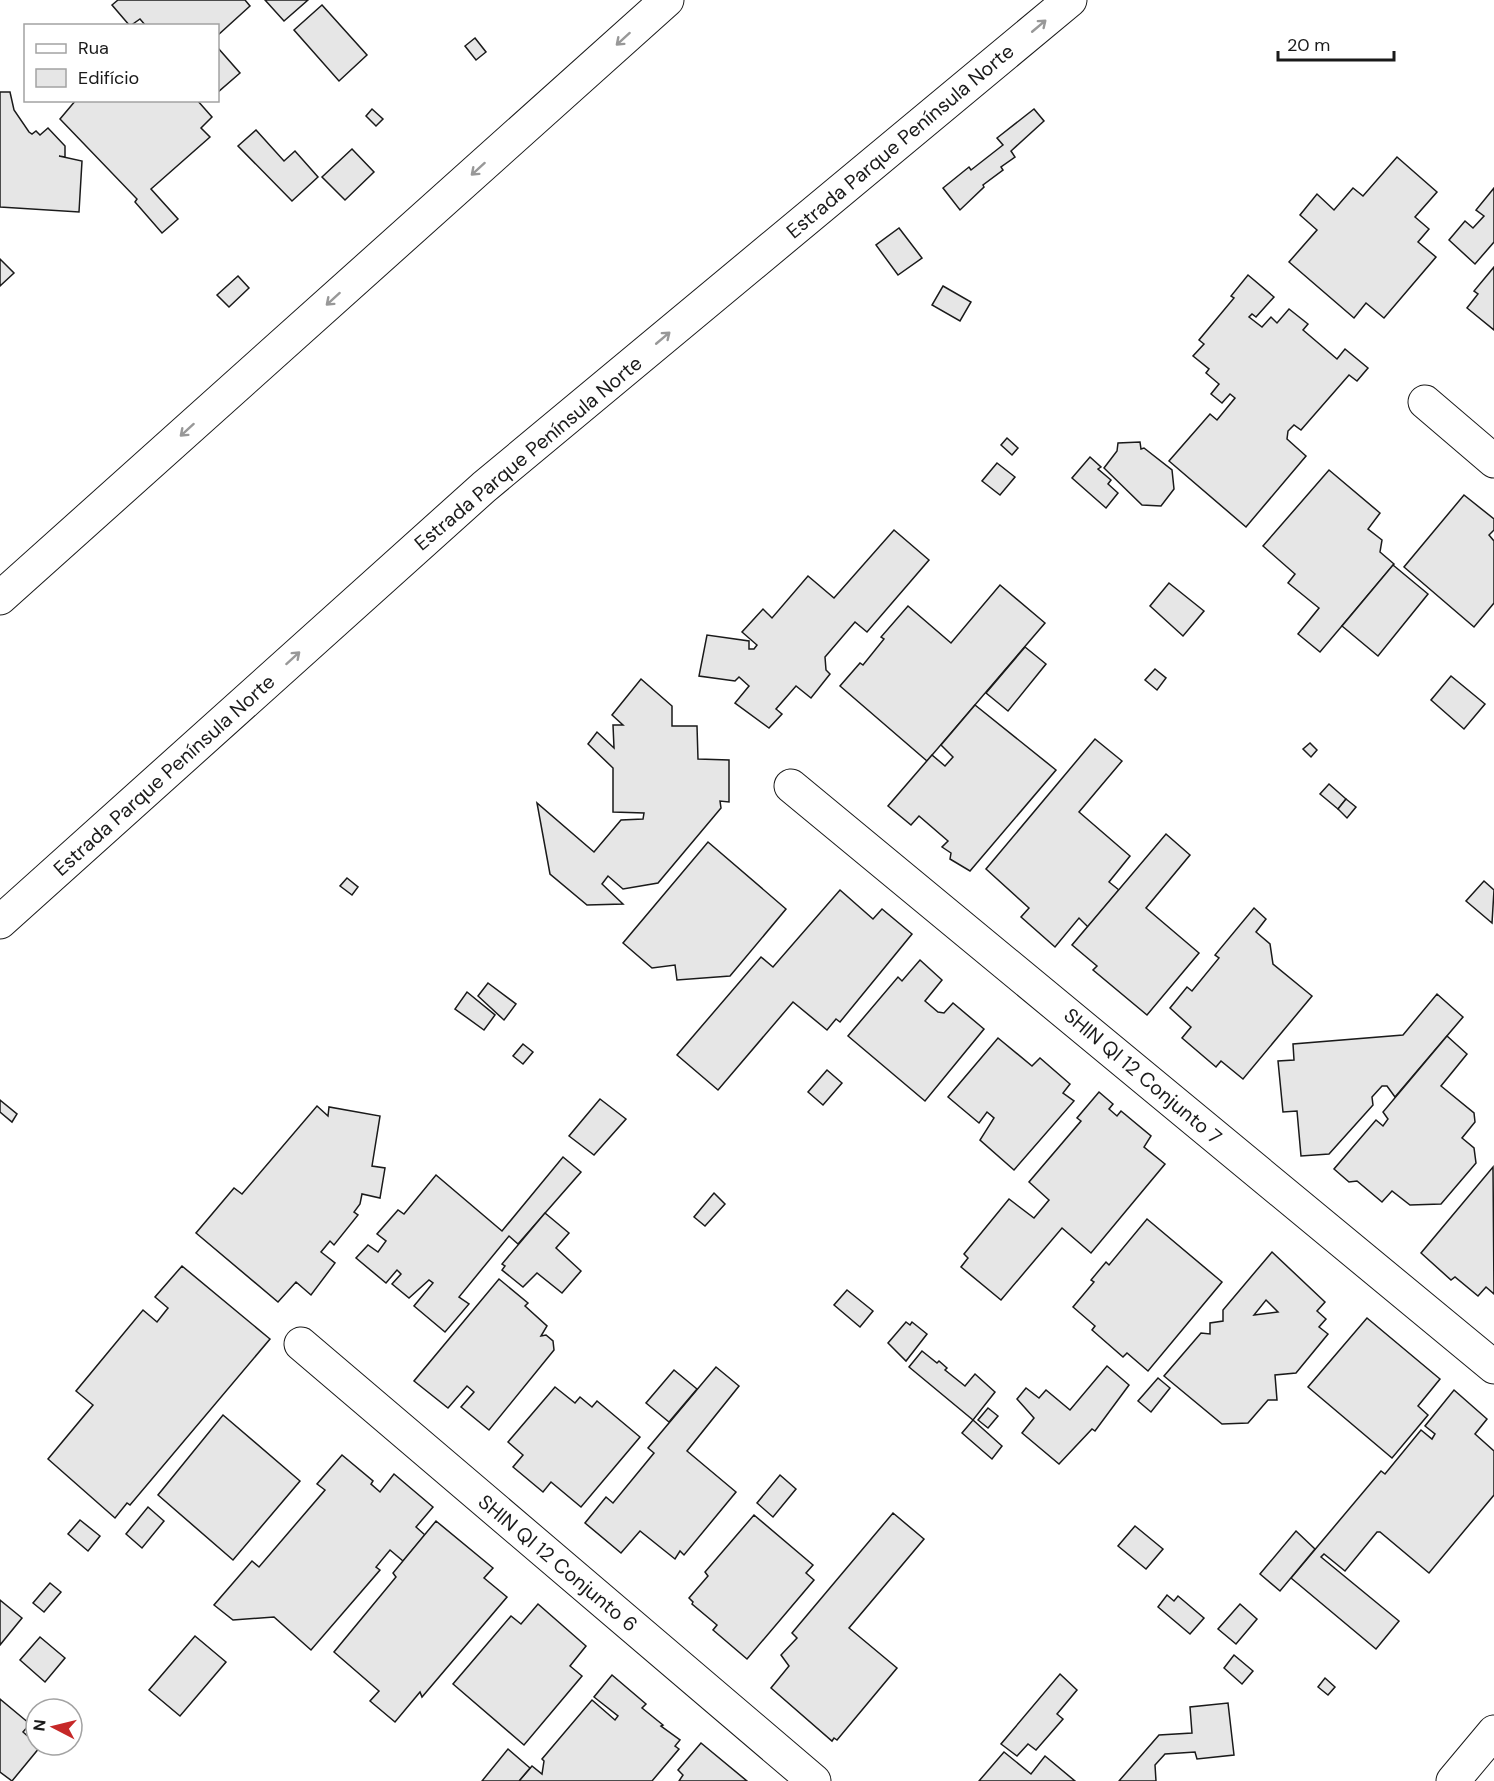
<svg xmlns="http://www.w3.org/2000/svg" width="1494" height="1781" viewBox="0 0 1494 1781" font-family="'DM Sans',sans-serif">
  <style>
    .building { fill: #e6e6e6; stroke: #1a1a1a; stroke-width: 1.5; fill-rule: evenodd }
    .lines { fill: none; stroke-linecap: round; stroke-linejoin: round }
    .street-casing { stroke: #1a1a1a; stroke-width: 35 }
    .secondary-casing { stroke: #1a1a1a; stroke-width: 35 }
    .street { stroke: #fff; stroke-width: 33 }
    .secondary { stroke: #fff; stroke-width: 33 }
    .oneway { stroke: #989898 }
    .labels { text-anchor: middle; stroke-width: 4.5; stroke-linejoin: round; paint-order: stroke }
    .street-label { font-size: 20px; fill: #1a1a1a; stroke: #fff }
  </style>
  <rect width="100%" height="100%" fill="#fff"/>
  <g class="building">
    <path d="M118,0h127l5,6 -32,29v-9h-72l-6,-7 -10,7 -18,-21z"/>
    <path d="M265,0h43l-24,21z"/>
    <path d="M322,5l45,50 -28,26 -45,-51z"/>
    <path d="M475,38l11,14 -10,8 -11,-14z"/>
    <path d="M218,48l22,25 -22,19z"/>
    <path d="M0,92h10l4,18 15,22 3,2 4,-3 4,4 8,-7 17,18v11l-6,-1 23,5 -3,51 -79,-5z"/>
    <path d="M76,100h121l15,17 -11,11 9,9 -59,52 27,30 -16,14 -27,-31 2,-3 -77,-80z"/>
    <path d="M372,109l11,10 -7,7 -10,-10z"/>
    <path d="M1034,109l10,12 -33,30 4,6 -14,10 2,3 -20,15 1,2 -24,23 -17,-22 26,-21 2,3 32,-25 -6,-7z"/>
    <path d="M256,130l28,31 11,-10 23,26 -26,24 -54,-55z"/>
    <path d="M352,149l22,23 -29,28 -23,-23z"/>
    <path d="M1397,157l40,35 -22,25 14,12 -11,13 18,15 -52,61 -18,-15 -12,15 -65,-56 28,-32 -17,-15 17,-21 17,16 19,-22 10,8z"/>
    <path d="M1494,188v54l-19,22 -26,-24 16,-19 8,7 11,-12 -8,-6z"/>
    <path d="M899,228l23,30 -24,17 -22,-30z"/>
    <path d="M0,259l14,14 -14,13z"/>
    <path d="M1494,267v63l-27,-22 11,-14 -4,-3z"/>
    <path d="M1248,275l26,22 -18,20 -4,-3 -3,3 13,10 9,-10 6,6 12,-14 19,15 -5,6 34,29 8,-10 23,19 -11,13 -8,-6 -48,55 -7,-5 -6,6 -1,8 19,17 -60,71 -77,-66 41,-47 7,6 18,-22 -5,-4 -8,9 -11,-9 8,-10 -13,-11 3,-4 -16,-13 11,-12 -5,-4 35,-42 -3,-2z"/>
    <path d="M238,276l11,12 -20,19 -12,-12z"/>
    <path d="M943,286l28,16 -11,19 -28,-16z"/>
    <path d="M1007,438l11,10 -6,7 -11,-10z"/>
    <path d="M1140,442l1,7 3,-1 28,22 2,19 -13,17 -19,-1 -38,-37 13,-17 1,-8z"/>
    <path d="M1090,457l11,10 -3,2 13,11 -3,4 10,9 -12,15 -34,-30z"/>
    <path d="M997,463l18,14 -15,18 -18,-14z"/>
    <path d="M1329,470l51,43 -12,16 14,11 -2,12 14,12 -74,88 -22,-18 21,-26 -31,-25 7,-9 -32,-28z"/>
    <path d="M1464,495l30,24v11l-5,5 5,6v62l-20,24 -70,-60z"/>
    <path d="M894,530l35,30 -62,72 -12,-10 -30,35 1,13 4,4 -19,24 -15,-12 -20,23 6,5 -13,14 -34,-25 14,-17 -10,-9 -4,4 -36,-5 8,-41 42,6v8h5l3,-4 -15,-13 21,-23 9,9 36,-42 26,22z"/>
    <path d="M1393,565l35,29 -50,62 -36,-30z"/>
    <path d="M1169,583l35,28 -21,25 -33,-30z"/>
    <path d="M1000,585l45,38 -118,138 -87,-75 20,-23 3,2 21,-26 -3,-2 27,-31 43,37z"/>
    <path d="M1025,647l21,17 -38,47 -22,-18z"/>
    <path d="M1155,669l11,9 -9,12 -12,-10z"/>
    <path d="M1451,676l34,28 -21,25 -33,-29z"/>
    <path d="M641,679l31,27v20h25l1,33 31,1v42l-9,-1 1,7 -63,75 -35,6 -15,-13 -6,8 21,20 -36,1 -37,-31 -13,-71 57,49 27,-32 22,-1 1,-6 -31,-1v-44l-25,-24 9,-12 17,16 -1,-23h10l-11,-10z"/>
    <path d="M975,705l81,65 -86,101 -20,-12 1,-6 -9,-6 6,-6 -29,-25 -8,9 -23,-19 44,-51 13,11 8,-9 -12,-12z"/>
    <path d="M1095,739l27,22 -43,51 51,44 -21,26 10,8 -31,37 -9,-9 -24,29 -34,-30 8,-9 -43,-39z"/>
    <path d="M1310,743l7,7 -6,7 -8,-8z"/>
    <path d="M1329,784l17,15 -8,10 -18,-15z"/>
    <path d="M1346,799l10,8 -9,11 -9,-9z"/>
    <path d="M1166,834l24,21 -44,53 53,45 -52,62 -54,-45 4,-4 -25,-21z"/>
    <path d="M708,842l78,67 -56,67 -53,4 -2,-15 -23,3 -29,-25z"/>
    <path d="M347,878l11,9 -6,8 -12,-9z"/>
    <path d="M1484,881l10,9 -2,33 -26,-22z"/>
    <path d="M840,890l33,29 9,-10 30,25 -72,88 -4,-3 -9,11 -34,-28 -75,88 -41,-35 84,-98 12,10z"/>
    <path d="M1254,908l12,11 -10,13 14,12 3,20 39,32 -69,83 -22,-18 -5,6 -34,-29 9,-11 -21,-19 17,-21 5,4 27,-33 -4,-3z"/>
    <path d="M920,960l22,20 -17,21 13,11 6,1 9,-10 31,26 -59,72 -77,-65 50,-59 4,4z"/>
    <path d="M488,983l28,21 -12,16 -26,-24z"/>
    <path d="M467,992l28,23 -11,15 -29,-21z"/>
    <path d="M1437,994l26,23 -68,80 -8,-11h-5l-10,11 1,8 -44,49 -28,2 -4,-45 -14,1 -5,-51 16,-1 -1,-16 110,-9z"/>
    <path d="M1447,1036l20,18 -26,32 33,27 1,9 -13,16 12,10 2,15 -35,41 -31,1 -18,-14 -10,11 -25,-21 -8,1 -15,-13 42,-49 7,6 5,-7 -5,-7z"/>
    <path d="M998,1038l34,28 8,-8 30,26 -7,9 11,8 -60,69 -34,-30 14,-22 -7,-6 -8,11 -31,-26z"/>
    <path d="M523,1044l10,8 -10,12 -10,-8z"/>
    <path d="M827,1070l15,13 -19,22 -15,-13z"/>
    <path d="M1099,1092l14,12 -4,5 8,7 4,-5 30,25 -7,11 21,17 -74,89 -29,-25 -61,72 -40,-33 7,-9 -4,-4 45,-55 25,19 15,-18 -20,-18 52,-61 -4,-3z"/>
    <path d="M600,1099l26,20 -32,36 -25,-19z"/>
    <path d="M0,1100l17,14 -5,8 -12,-10z"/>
    <path d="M317,1106l11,10 1,-9 51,9 -8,50 13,2 -5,30 -18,-4 -2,10 -6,8 4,3 -24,30 -4,-4 -9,11 14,11 -24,32 -15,-13 -18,20 -82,-69 38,-45 8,6z"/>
    <path d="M563,1157l18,15 -63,72 -9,-8 -50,61 10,7 -24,28 -31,-26 19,-23 -4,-3 -20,18 -17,-14 9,-10 -4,-4 -11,13 -30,-25 12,-13 10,7 8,-11 -9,-7 21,-24 6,4 32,-39 66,56z"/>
    <path d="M1493,1167l1,127 -8,-7 -8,9 -23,-19 -4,3 -30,-27z"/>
    <path d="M714,1193l11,11 -20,22 -11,-9z"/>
    <path d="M545,1213l24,20 -13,15 25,23 -19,22 -25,-20 -14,14 -21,-17 3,-4 -3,-2z"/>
    <path d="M1147,1219l75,63 -74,89 -21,-18 -4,4 -31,-27 3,-4 -22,-19 21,-25 -3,-2 15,-18 3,3z"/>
    <path d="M1272,1252l53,50 -8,9 9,8 -7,8 9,7 -32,39 -21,2 2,25h-9l-20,23 -26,1 -58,-48 37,-43 9,1v-11l13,-2v-11zM1266,1300l12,12 -24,3z"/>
    <path d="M182,1266l88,73 -140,166 -3,-2 -12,15 -67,-59 45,-54 -17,-14 67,-81 14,12 11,-14 -13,-11z"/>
    <path d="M499,1279l29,24 -3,3 22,20 -6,10 5,-1 7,6 1,9 -65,80 -28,-23 13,-15 -7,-6 -19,22 -34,-27z"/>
    <path d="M847,1290l26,21 -13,16 -26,-22z"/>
    <path d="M1367,1318l73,61 -22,27 10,9 -36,43 -84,-71z"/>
    <path d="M906,1322l4,3 2,-3 15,12 -21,27 -18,-18z"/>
    <path d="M922,1351l15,12 2,-2 8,7 -2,2 20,16 10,-12 20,18 -22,28 -64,-53z"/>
    <path d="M1107,1366l22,19 -34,46 -3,-2 -33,35 -37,-31 12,-15 -17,-19 9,-11 13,10 7,-8 24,20z"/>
    <path d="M716,1367l23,19 -52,65 49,41 -52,63 -4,-4 -5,8 -35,-28 -19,22 -36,-30 21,-26 7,6 41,-50 -6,-5z"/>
    <path d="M674,1370l23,19 -28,33 -23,-19z"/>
    <path d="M1158,1378l12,10 -19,24 -13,-11z"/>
    <path d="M555,1387l20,16 5,-6 12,10 5,-6 43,36 -59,70 -30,-25 -8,10 -30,-25 10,-12 -15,-13z"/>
    <path d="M1454,1390l33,29 -12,15 19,17v44l-65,78 -49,-41h-3l-32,39 -21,-17 -3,3 78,64 -23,28 -85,-71 90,-107 4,3 36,-44 11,9 3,-5 -10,-8z"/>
    <path d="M988,1408l10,8 -10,12 -10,-8z"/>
    <path d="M223,1415l77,66 -67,79 -75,-65z"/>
    <path d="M973,1420l29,26 -10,13 -30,-26z"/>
    <path d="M342,1455l31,26 -2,3 9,8 14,-18 39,33 -17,20 9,8 -22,26 -13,-11 -14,17 4,3 -69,80 -37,-33 -41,3 -19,-15 38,-44 7,6 66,-77 -8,-6z"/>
    <path d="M780,1475l16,14 -23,28 -16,-14z"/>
    <path d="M148,1507l16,14 -22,27 -16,-14z"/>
    <path d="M893,1513l31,26 -75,89 48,40 -60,72 -3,-2 -2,3 -61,-53 18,-22 -8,-11 16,-17 -5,-5z"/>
    <path d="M754,1515l59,50 -7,8 8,7 -67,79 -34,-29 4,-5 -25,-21 1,-2 -4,-4 19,-22 -3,-4z"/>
    <path d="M80,1520l20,16 -12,15 -20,-17z"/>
    <path d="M436,1521l57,47 -9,10 23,19 -85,100 -2,-5 -25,30 -25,-21 9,-10 -45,-39 62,-75 -3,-4z"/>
    <path d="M1135,1526l28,23 -17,20 -28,-23z"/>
    <path d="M1296,1531l19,18 -35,42 -20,-17z"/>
    <path d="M50,1583l11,9 -17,20 -11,-9z"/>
    <path d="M1167,1595l7,6 4,-5 26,22 -14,16 -32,-27z"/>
    <path d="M0,1600l22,18 -22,27z"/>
    <path d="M538,1604l48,42 -16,20 12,10 -58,69 -71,-61 58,-68 10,8z"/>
    <path d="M1240,1604l17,15 -21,25 -18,-15z"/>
    <path d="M195,1636l31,26 -46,54 -31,-26z"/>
    <path d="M40,1637l25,21 -20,24 -25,-22z"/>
    <path d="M1234,1655l19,16 -11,13 -18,-16z"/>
    <path d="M1060,1674l17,16 -20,24 6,5 -27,31 -8,-6 -11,12 -16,-12z"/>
    <path d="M612,1675l34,29 -4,4 21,17 -2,1 19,14 -5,6 4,3 -27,32h-133l13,-15 10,8 2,-13 -2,-2 50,-59 23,20 3,-4 -24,-19z"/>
    <path d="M1325,1678l10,9 -7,8 -10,-8z"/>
    <path d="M0,1699l30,25 -7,8 17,15 -28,34 -12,-9z"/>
    <path d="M1228,1703l6,52 -37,4 -2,-7 -30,2 -10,11 1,16h-37l40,-46 33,-2 -2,-26z"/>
    <path d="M701,1743l46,38h-68l4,-6 -5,-5z"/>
    <path d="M508,1749l22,19 -11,13h-37z"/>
    <path d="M1004,1752l27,22 14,-18 30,25h-96z"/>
  </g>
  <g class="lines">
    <g class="street-casing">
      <g id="street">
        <path d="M1425,402l69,59"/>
        <path d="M791,786l703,581"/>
        <path d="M301,1344l513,437"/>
      </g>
    </g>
    <g class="secondary-casing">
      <g id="secondary">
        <path d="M0,598l667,-598"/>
        <path d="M0,922l484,-435 586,-487"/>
        <path d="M1453,1781l41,-49"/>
      </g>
    </g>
    <use href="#street" class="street"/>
    <use href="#secondary" class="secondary"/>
  </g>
  <defs><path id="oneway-shaft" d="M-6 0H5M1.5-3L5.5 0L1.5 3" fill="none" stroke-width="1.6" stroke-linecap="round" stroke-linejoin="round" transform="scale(1.5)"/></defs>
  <g class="oneway">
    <use href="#oneway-shaft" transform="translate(1039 26) rotate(-40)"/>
    <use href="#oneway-shaft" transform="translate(623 39) rotate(138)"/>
    <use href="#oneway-shaft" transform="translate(478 169) rotate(138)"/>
    <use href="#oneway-shaft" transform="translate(333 299) rotate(138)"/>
    <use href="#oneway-shaft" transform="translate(663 338) rotate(-40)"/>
    <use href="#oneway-shaft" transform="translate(187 430) rotate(138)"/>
    <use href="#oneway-shaft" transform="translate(293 658) rotate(-42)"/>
  </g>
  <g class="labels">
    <g class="street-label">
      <text transform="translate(900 141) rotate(-40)" y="7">Estrada Parque Península Norte</text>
      <text transform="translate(528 453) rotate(-40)" y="7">Estrada Parque Península Norte</text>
      <text transform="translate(164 775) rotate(-42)" y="7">Estrada Parque Península Norte</text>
      <text transform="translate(1143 1076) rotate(40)" y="7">SHIN QI 12 Conjunto 7</text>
      <text transform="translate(558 1563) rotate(40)" y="7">SHIN QI 12 Conjunto 6</text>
    </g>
  </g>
  <rect x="24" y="24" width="195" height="78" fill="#ffffff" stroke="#a3a3a3" stroke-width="1.5"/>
  <rect x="36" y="44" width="30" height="9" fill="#ffffff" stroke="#a3a3a3" stroke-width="1.5"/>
  <text x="78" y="54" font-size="18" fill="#1a1a1a">Rua</text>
  <rect x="36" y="69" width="30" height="18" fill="#e6e6e6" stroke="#a3a3a3" stroke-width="1.5"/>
  <text x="78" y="84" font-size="18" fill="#1a1a1a">Edifício</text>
  <g transform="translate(54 1727) rotate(277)"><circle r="28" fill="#ffffff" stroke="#a3a3a3" stroke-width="1.5"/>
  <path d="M0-4.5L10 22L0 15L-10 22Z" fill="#c62828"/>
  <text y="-9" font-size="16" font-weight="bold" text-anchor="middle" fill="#1a1a1a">N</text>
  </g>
  <path d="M1278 51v9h116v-9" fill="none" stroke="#1a1a1a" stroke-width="3"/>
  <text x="1287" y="51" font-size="18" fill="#1a1a1a" stroke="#ffffff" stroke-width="4.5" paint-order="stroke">20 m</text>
</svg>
